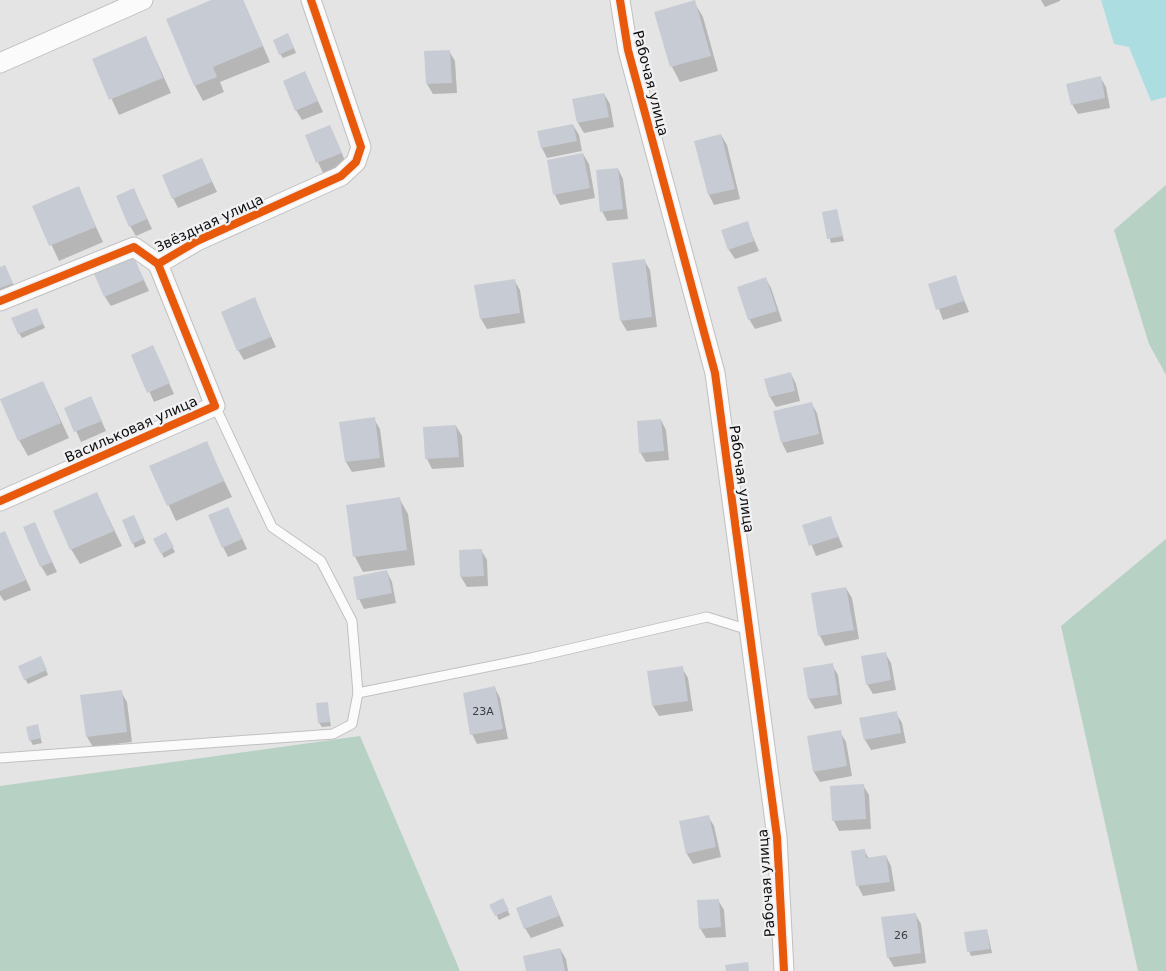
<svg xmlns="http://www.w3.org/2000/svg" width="1166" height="971" viewBox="0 0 1166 971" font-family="'DejaVu Sans',sans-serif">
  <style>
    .green { fill: #b7d1c4 }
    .water { fill: #acdee1 }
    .shadow { fill: #0003 }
    .building { fill: #c7cbd4 }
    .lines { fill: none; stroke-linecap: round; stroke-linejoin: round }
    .service-casing { stroke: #c0c0c1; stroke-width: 11 }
    .minor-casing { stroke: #c0c0c1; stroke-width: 21 }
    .service { stroke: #fbfbfb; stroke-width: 9 }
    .minor { stroke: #fbfbfb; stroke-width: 19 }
    .cycleway-casing { stroke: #f1f1f3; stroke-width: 11 }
    .cycleway { stroke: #e8590c; stroke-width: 8 }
    .labels { text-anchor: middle; stroke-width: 4.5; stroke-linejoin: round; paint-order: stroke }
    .number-label { font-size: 11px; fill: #3c3c40 }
    .street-label { font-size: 14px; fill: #0d0d0e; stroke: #f1f1f3 }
  </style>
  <rect width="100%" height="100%" fill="#e4e4e5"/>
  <g class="green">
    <path d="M1166,185v190l-17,-31 -35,-114z"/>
    <path d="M1166,539v432h-28l-77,-345z"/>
    <path d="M360,736l100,235h-460v-185z"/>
  </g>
  <path class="water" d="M1101,0h65v97l-15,4 -22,-54 -15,-3z"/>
  <g class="shadow">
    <path d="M215,0h28l27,62 -50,20 4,10 -21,9 -8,-15z"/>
    <path d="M1041,0h19v1l-15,6z"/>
    <path d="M694,2l9,15 15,54 -38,11 -8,-15z"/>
    <path d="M146,38l25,55 -52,22 -25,-55z"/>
    <path d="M290,39l6,14 -13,5 -3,-4z"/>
    <path d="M449,51l6,10 2,32 -24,1 -6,-10 -2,-32z"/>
    <path d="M305,73l18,39 -21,8 -6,-10z"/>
    <path d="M1100,77l6,10 4,21 -32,6 -6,-10z"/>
    <path d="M604,94l6,10 4,23 -30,6 -6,-10z"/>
    <path d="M573,125l6,10 3,16 -35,7 -5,-10 -3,-16z"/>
    <path d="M330,126l16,37 -23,10 -17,-37z"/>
    <path d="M721,135l6,10 13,54 -26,6 -5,-10z"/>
    <path d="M583,154l6,10 6,34 -35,7 -5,-10z"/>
    <path d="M202,160l15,32 -39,16 -5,-10z"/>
    <path d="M618,169l5,10 5,40 -21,2 -5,-10z"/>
    <path d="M78,188l25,54 -44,19 -25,-54z"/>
    <path d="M134,190l18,39 -16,7 -6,-10z"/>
    <path d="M836,210l8,31 -13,2 -8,-30z"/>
    <path d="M747,223l12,28 -24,8 -6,-9z"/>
    <path d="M132,254l17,37 -38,15 -6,-9z"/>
    <path d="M644,260l6,10 7,57 -30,4 -6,-10 -7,-57z"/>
    <path d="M5,266l12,27 -17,8v-33z"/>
    <path d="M955,277l14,35 -26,8 -13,-35z"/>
    <path d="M766,279l5,9 11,33 -27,8 -6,-10z"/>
    <path d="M514,280l6,10 5,33 -38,6 -6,-10 -5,-33z"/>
    <path d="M254,299l22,48 -32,13 -6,-10z"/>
    <path d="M39,314l6,14 -23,10 -3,-5z"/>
    <path d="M153,347l21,47 -20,8 -21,-47z"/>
    <path d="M791,374l5,10 4,17 -24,6 -6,-10z"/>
    <path d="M43,382l26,56 -41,18 -9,-16z"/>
    <path d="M91,398l15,33 -25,11 -15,-34z"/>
    <path d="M811,403l6,10 7,31 -37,9 -5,-10z"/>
    <path d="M374,419l6,10 5,38 -33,5 -6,-10z"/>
    <path d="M661,420l5,10 3,30 -23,2 -6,-10z"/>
    <path d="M456,426l6,10 2,31 -32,2 -5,-10 -2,-31z"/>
    <path d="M206,443l26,54 -56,24 -25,-54z"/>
    <path d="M97,494l25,52 -42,18 -9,-15z"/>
    <path d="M399,498l9,16 7,51 -52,7 -8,-15 -8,-51z"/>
    <path d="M228,508l19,41 -19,8 -5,-10z"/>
    <path d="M830,517l13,30 -27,9 -12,-30z"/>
    <path d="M136,521l10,22 -11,5 -2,-5z"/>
    <path d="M34,523l23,49 -10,4 -6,-10z"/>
    <path d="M4,532l27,58 -27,11 -4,-6v-61z"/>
    <path d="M165,534l10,18 -11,6 -10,-19z"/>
    <path d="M481,550l6,10 1,26 -21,1 -6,-10z"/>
    <path d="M387,572l5,10 4,21 -32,6 -5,-10z"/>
    <path d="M846,588l6,10 7,41 -34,7 -5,-10z"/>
    <path d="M885,653l6,10 5,27 -23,4 -6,-10z"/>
    <path d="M43,662l5,13 -20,9 -3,-5z"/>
    <path d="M832,665l6,10 4,29 -27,5 -6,-10z"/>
    <path d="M682,668l6,10 5,33 -34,5 -6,-10z"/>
    <path d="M495,688l5,10 8,41 -31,5 -5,-10z"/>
    <path d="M121,692l6,10 5,40 -39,5 -6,-10 -5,-40z"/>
    <path d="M327,703l4,23 -9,1 -3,-4z"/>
    <path d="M896,713l6,10 4,20 -35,7 -6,-10 -4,-21z"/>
    <path d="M37,726l5,17 -9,2 -3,-5z"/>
    <path d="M840,732l6,10 6,34 -32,6 -6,-10 -6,-35z"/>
    <path d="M863,785l6,10 2,34 -32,2 -5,-10z"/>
    <path d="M708,816l6,10 7,31 -28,7 -6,-10z"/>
    <path d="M864,850l5,9 17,-3 5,10 4,25 -32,5 -5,-10z"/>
    <path d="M551,896l13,30 -33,12 -6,-10z"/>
    <path d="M502,900l8,15 -11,5 -8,-15z"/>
    <path d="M718,900l6,10 2,27 -20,1 -6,-10z"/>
    <path d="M915,914l6,10 5,39 -32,4 -6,-10z"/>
    <path d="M987,930l5,23 -21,3 -2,-5z"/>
    <path d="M560,949l6,10 2,12h-40z"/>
  </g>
  <g class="building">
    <path d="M211,0h32l20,46 -50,21 4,10 -23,9 -28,-67z"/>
    <path d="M695,0l16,56 -41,11 -16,-55z"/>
    <path d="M288,33l6,15 -15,7 -6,-15z"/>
    <path d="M146,36l17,42 -54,22 -17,-41z"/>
    <path d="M450,50l2,33 -26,1 -2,-33z"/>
    <path d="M305,71l13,30 -23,10 -12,-30z"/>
    <path d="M1101,76l4,22 -34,7 -5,-21z"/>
    <path d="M604,93l5,24 -32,6 -5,-24z"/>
    <path d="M573,124l4,17 -36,7 -4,-17z"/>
    <path d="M330,125l12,28 -26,10 -11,-28z"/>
    <path d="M721,134l14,55 -27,6 -14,-54z"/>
    <path d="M583,153l7,35 -37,7 -6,-35z"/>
    <path d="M202,158l10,24 -40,17 -10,-24z"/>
    <path d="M618,168l5,41 -23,3 -4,-42z"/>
    <path d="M79,186l17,41 -47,19 -17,-40z"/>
    <path d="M134,188l13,31 -18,8 -13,-31z"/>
    <path d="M837,209l6,27 -16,3 -5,-27z"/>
    <path d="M748,221l6,20 -26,9 -7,-20z"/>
    <path d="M132,253l12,27 -40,17 -12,-28z"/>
    <path d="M645,259l7,58 -32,4 -8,-58z"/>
    <path d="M5,265l8,18 -13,5v-21z"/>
    <path d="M956,275l8,26 -28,9 -8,-26z"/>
    <path d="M766,277l11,34 -29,9 -11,-33z"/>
    <path d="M515,279l5,34 -40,6 -6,-34z"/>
    <path d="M255,297l16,40 -34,14 -16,-39z"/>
    <path d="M37,308l6,16 -25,10 -7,-16z"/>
    <path d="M153,345l17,38 -23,10 -16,-38z"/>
    <path d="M791,372l4,19 -26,6 -5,-18z"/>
    <path d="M43,381l18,42 -43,18 -18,-42z"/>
    <path d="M91,396l11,25 -28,11 -10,-24z"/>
    <path d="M812,402l7,32 -38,9 -8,-32z"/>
    <path d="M375,417l5,41 -35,4 -6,-40z"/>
    <path d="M661,419l3,32 -25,2 -2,-32z"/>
    <path d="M456,425l3,32 -34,2 -2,-32z"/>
    <path d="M207,441l17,40 -57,25 -18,-40z"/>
    <path d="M97,492l17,39 -44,19 -17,-39z"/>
    <path d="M400,497l7,53 -54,7 -7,-52z"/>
    <path d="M228,507l14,32 -20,9 -14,-33z"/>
    <path d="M134,515l10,23 -12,6 -10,-24z"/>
    <path d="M831,516l7,21 -29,9 -7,-21z"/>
    <path d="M35,522l17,40 -12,5 -17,-40z"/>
    <path d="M5,531l21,49 -26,11v-58z"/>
    <path d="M166,532l8,15 -13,7 -8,-15z"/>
    <path d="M482,549l2,27 -24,1 -1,-27z"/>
    <path d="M387,570l5,23 -35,7 -4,-23z"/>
    <path d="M846,587l8,43 -36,6 -7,-43z"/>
    <path d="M886,652l5,28 -25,5 -5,-29z"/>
    <path d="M41,656l6,14 -23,10 -6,-14z"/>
    <path d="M833,663l5,32 -30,4 -5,-31z"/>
    <path d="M683,666l5,35 -36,5 -5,-35z"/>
    <path d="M495,686l8,43 -33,6 -7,-42z"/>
    <path d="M122,690l5,42 -41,5 -6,-42z"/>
    <path d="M328,702l2,20 -12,1 -2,-20z"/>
    <path d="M897,711l4,22 -37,7 -5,-22z"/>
    <path d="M38,724l3,14 -12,3 -3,-14z"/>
    <path d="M841,730l6,36 -34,6 -6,-36z"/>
    <path d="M864,784l2,35 -34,2 -2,-35z"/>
    <path d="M709,815l7,32 -30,7 -7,-33z"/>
    <path d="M865,849l1,9 20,-3 4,27 -34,4 -5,-35z"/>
    <path d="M551,895l8,21 -35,13 -8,-21z"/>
    <path d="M503,898l6,12 -14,6 -6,-11z"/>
    <path d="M719,899l2,28 -22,2 -2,-29z"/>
    <path d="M916,913l5,40 -34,5 -6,-41z"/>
    <path d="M987,929l3,20 -23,3 -3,-20z"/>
    <path d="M560,948l5,23h-39l-3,-15z"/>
    <path d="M748,962l1,9h-23l-1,-6z"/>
  </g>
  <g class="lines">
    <g class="service-casing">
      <g id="service">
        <path d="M358,693l173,-35 176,-41 42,13"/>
        <path d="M0,758l333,-24 19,-10 6,-31 -6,-72 -31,-60 -49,-34 -57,-121"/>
      </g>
    </g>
    <g class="minor-casing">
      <g id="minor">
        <path d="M620,0l8,50 87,323 62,464 7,134"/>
        <path d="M0,63l143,-63"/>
        <path d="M0,301l134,-54 24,17 39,-23 144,-65 15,-14 5,-15 -50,-147"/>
        <path d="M0,501l215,-95 -57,-142"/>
      </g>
    </g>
    <use href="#service" class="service"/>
    <use href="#minor" class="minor"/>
    <g class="cycleway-casing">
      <g id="cycleway">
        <path d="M620,0l8,50 87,323 62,464 7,134"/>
        <path d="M0,301l134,-54 24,17 39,-23 144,-65 15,-14 5,-15 -50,-147"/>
        <path d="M0,501l215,-95 -57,-142"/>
      </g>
    </g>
    <use href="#cycleway" class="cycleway"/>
  </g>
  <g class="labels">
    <g class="number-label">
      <text x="483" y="715">23А</text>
      <text x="901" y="939">26</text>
    </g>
    <g class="street-label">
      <text transform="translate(651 83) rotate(76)" y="5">Рабочая улица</text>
      <text transform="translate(209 223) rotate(-25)" y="5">Звёздная улица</text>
      <text transform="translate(131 429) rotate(-24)" y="5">Васильковая улица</text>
      <text transform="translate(742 479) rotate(82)" y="5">Рабочая улица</text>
      <text transform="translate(766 883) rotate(-94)" y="5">Рабочая улица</text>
    </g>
  </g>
</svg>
